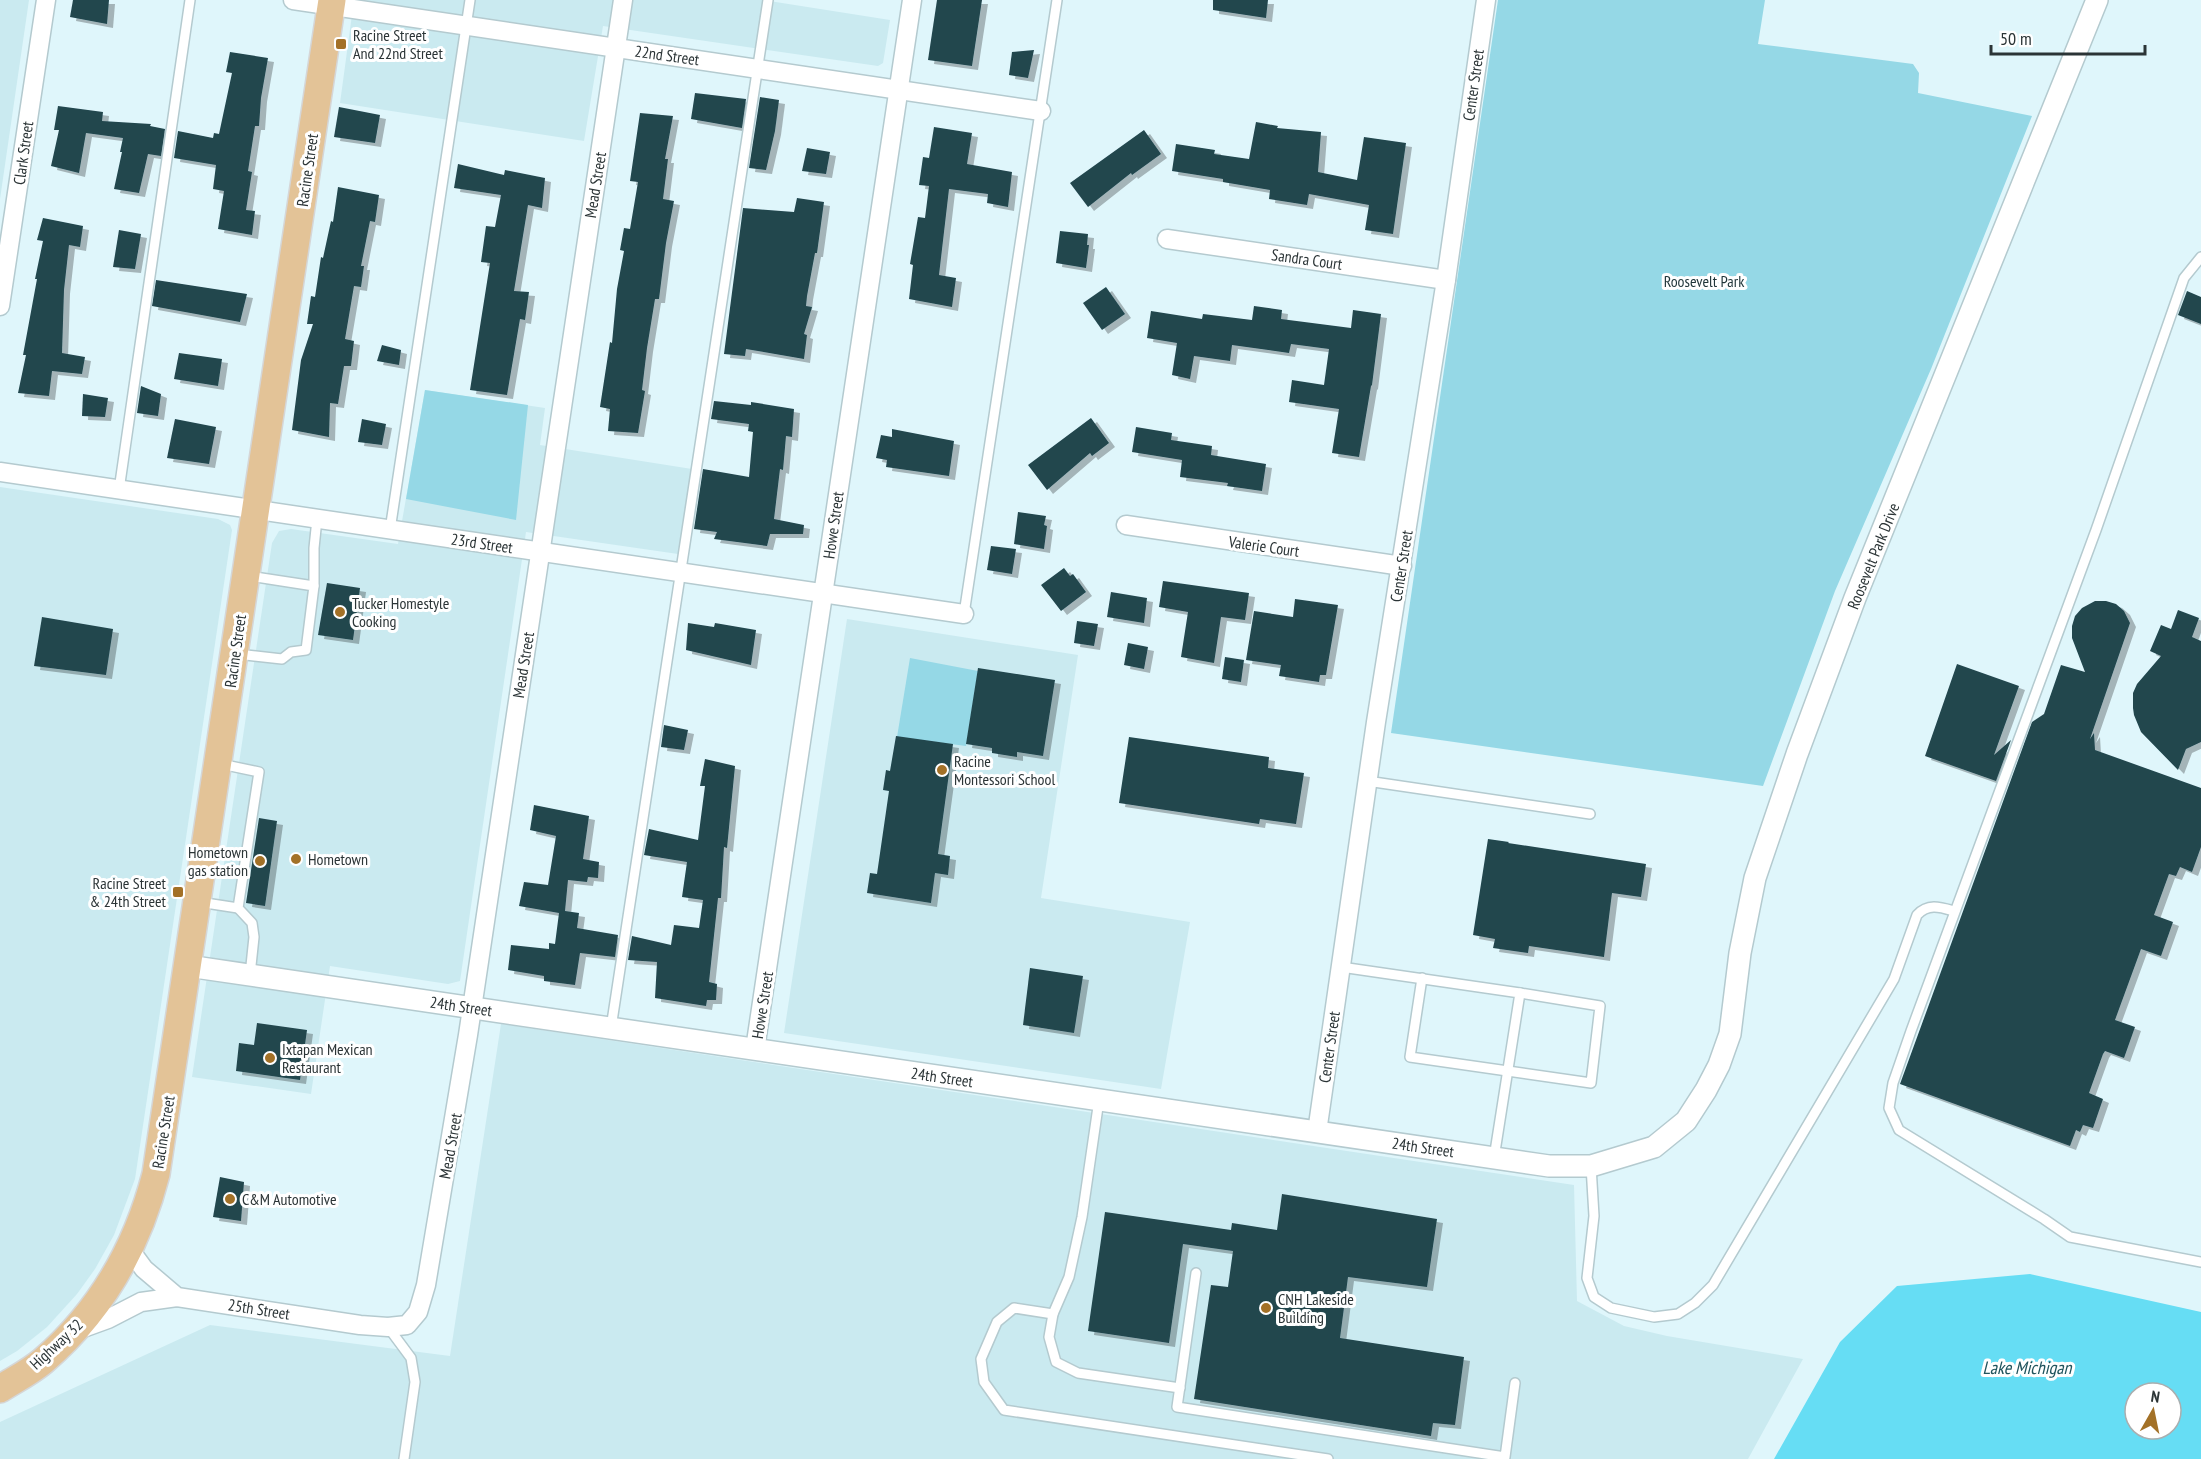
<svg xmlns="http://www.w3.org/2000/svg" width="2201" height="1459" viewBox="0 0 2201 1459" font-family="'PT Sans Narrow',sans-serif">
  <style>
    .built { fill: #caeaf0 }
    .green { fill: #95d8e6 }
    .water { fill: #66ddf4; fill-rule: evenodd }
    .building { fill: #21464e; filter: url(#shadow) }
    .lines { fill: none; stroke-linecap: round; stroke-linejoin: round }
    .service-casing { stroke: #b4cacf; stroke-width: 12 }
    .minor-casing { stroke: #b4cacf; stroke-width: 21 }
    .tertiary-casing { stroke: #b4cacf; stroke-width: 24 }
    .primary-casing { stroke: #d5d6d7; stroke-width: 30 }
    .service { stroke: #fff; stroke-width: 9 }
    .minor { stroke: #fff; stroke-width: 18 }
    .tertiary { stroke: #fff; stroke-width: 21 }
    .primary { stroke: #e3c397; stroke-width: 27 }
    .poi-dot { fill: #a37127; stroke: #fff; stroke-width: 2 }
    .labels { text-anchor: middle; stroke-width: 6; stroke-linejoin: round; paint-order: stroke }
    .poi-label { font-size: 16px; fill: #2b3436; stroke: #fff; text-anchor: start }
    .street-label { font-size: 16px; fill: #2b3436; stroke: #fff }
    .park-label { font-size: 16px; fill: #1f3438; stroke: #fff }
    .water-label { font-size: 18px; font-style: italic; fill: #20545d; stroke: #fff }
  </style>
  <defs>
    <filter id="shadow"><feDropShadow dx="6" dy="4" stdDeviation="0" flood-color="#0004"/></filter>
  </defs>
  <rect width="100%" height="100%" fill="#dff6fb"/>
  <g class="built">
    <path d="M0,0h29l-29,199z"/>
    <path d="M354,0h409l127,20 -7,43 -5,3 -275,-40 -19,115 -244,-38z"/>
    <path d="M425,390l120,18 -5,37 152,24 -14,85 -152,-22 -66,449 -12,3 -118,-18 -19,128 -119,-17 80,-534 7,-12 12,-2 107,15z"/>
    <path d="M0,487l218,32 12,6 2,5 -97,649 -21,56 -19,34 -18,25 -30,33 -30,24 -17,10z"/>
    <path d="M847,619l231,36 -37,243 149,24 -29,167 -377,-56z"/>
    <path d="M501,1024l1073,161 3,116 47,25 43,10 136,23 -55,100h-1748v-37l210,-97 240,31z"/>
  </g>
  <g class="green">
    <path d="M1498,0h267l-7,44 155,20 6,9 -1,20 114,23 -101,253 -96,222 -72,195 -372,-53z"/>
    <path d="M425,390l103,15 -12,115 -110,-21z"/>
    <path d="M910,658l68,13 -12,75 -69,-9z"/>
  </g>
  <path class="water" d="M2030,1274l171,38v147h-427l66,-117 57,-56zM2135,1393h36v36h-36z"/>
  <g class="building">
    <path d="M73,0h36l-2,24 -37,-7z"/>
    <path d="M937,0h45l-10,66 -44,-6z"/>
    <path d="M1213,0h55l-2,18 -53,-8z"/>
    <path d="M1034,50l-6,28 -19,-3 3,-23z"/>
    <path d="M230,52l38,6 -7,40 -2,28h-4l-7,45 4,1 -6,38 9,1 -3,24 -34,-6 6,-38 -11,-2 3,-24 -42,-7 4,-27 35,7 1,-5 5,1 13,-61 -6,-1z"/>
    <path d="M695,93l51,6 -4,29 -51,-9z"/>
    <path d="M760,97l19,3 -4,31 -9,39 -17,-2z"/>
    <path d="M58,106l45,6 -1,9 49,3 -1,2 15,3 -4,27 -13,-2 -9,39 -25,-4 8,-37h-2l3,-14 -37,-5 -7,40 -28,-7 8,-36h-5z"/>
    <path d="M339,107l41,8 -5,28 -41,-6z"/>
    <path d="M640,113l33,3 -8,43h3l-5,40 11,2 -8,42 -7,56h-4l-8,49 -5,42 3,1 -7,42 -30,-2 2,-22 -10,-2 10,-65 2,1 5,-54 7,-38 -4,-1 4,-22 6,1 8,-47 -8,-1z"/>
    <path d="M1256,122l22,4 -1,2 44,4 -3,40 39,8 7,-43 42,6 -13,91 -28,-4 4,-25 -60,-11 -2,11 -38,-6 1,-9 -47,-8v-3l-51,-8 4,-27 39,6 -1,4 35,5z"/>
    <path d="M934,127l38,6 -5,31 45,8 -4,35 -21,-4 1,-9 -39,-5 -10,86 17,3 -4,29 -43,-8 4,-34 -3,-1 8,-47 7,1 4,-32 -10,-1 4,-28 6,1z"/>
    <path d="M1144,130l17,24 -29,21 -1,-2 -43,34 -18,-24z"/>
    <path d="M807,148l23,4 -4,22 -24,-3z"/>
    <path d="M458,164l46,11 1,-5 40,8 -3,30 -14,-3 -14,86 15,1 -4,28 -5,-1 -13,76 -37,-5 20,-127 -9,-1 5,-36 9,1 6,-32 -47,-7z"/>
    <path d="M338,187l41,8 -4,27 -5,-1 -9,45h3l-3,21 -7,-1 -9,53 9,2 -3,25h-7l-6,38 -8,-1 -1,34 -37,-7 9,-70 12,-36h-6l4,-28 4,1 6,-40 2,1 8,-37 2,1z"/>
    <path d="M797,198l27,4 -7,51h-2l-8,43 -1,10 6,1 -8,27 3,1 -3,24 -58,-10 -1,7 -21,-2 19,-146 51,4z"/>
    <path d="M43,218l40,8 -3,21 -11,-2 -5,45 -2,63 23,4 -3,17 -30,-3 -3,25 -31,-3 8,-38h-3l14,-76h-2l8,-38 -6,-1z"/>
    <path d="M119,230l22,4 -6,35 -22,-2z"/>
    <path d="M1060,231l28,3 -1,11h2l-3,23 -30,-5z"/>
    <path d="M156,280l91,14 -7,28 -88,-16z"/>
    <path d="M1106,287l19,27 -23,16 -19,-27z"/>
    <path d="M2187,291l14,6v27l-23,-9z"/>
    <path d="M1254,306l28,4 -1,9 70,9 2,-18 28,4 -9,71 -1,1 -12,71 -27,-4 7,-44 -50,-7 3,-22 32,5 5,-36 -38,-5 -2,9 -57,-8 -2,16 -36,-5 -4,23 -18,-4 5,-32 -30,-5 4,-27 51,8 1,-5 49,6z"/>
    <path d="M382,345l19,5 -2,15 -22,-4z"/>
    <path d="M179,353l43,6 -4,27 -44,-7z"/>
    <path d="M141,386l20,8 -3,22 -21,-3z"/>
    <path d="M83,394l25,4 -3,19 -23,-1z"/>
    <path d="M714,401l37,4v-3l43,7 -2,28 -6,-1 -3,34 -3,-1 -6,50 30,6 -1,9h-33l-3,12 -53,-7 3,-7 -23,-3 9,-60 46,8 4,-45 -5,-1 1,-7 -38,-5z"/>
    <path d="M1091,418l18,25 -17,13 -2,-3 -43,37 -19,-25z"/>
    <path d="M175,419l41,8 -7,37 -42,-6z"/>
    <path d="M362,419l24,5 -4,21 -24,-3z"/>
    <path d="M1136,427l36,6 -1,7 41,6 -1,9 55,9 -4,27 -35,-5 1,-3 -48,-6 2,-17 -50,-8z"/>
    <path d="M892,429l62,12 -5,35 -63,-9 1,-7 -11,-2 5,-23 11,2z"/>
    <path d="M1018,512l28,4 -2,9 3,1 -3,23 -30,-5z"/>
    <path d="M991,546l25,3 -4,25 -25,-4z"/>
    <path d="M1064,568l6,8 3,-2 13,18 -25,19 -20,-26z"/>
    <path d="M1163,581l86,12 -4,27 -24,-3 -7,46 -33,-6 7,-45 -29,-5z"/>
    <path d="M327,583l33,5 -7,52 -35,-5z"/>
    <path d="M1111,592l36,6 -3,25 -37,-6z"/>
    <path d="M1295,599l43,6 -12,70h-6l-1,7 -40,-6 2,-11 -35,-5 8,-49 39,6z"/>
    <path d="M2095,601h11l10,3 8,7 6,12 -40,116 4,-6 1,17 106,38v59l-9,25 -12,-5 -4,9 -7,-2 -15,41 19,7 -12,34 -20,-7 -26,71 20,7 -11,31 -19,-7 -2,3 -14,39 14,6 -10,29 -10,-3 -3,7 -4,-2 -6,16 -170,-62 132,-362 12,-8 17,-49 24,7 -13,-34v-12l3,-10 7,-8z"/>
    <path d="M2178,610l21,8 -7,19 9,4v101l-15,7 -8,21 -37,-38 -7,-17 -1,-7v-15l4,-9 24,-28 -11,-5 11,-26 10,4z"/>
    <path d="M42,617l71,12 -7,46 -72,-9z"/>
    <path d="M1077,621l21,3 -4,22 -20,-3z"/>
    <path d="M688,623l26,4 1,-4 41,7 -5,35 -65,-15z"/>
    <path d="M1128,643l20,4 -4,22 -20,-4z"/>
    <path d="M1225,657l19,3 -3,22 -19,-3z"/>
    <path d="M1957,664l62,22 -25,69 17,-15 -15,41 -71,-25z"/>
    <path d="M978,668l77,12 -12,76 -26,-4v5l-25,-4v-5l-26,-4z"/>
    <path d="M664,725l24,5 -4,20 -23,-3z"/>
    <path d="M896,736l57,8 -15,110 12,2 -2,19 -13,-2 -4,30 -64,-10 3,-20 7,1 12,-83 -6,-1 3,-20 4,1z"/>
    <path d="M1129,737l140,20 -1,11 36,5 -8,51 -36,-5 -1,5 -140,-21z"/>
    <path d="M705,759l30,7 -8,82 -3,-1 -3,51h-3l-9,84 8,2 -1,16h-9l-1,6 -51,-8 2,-36 -29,-2 4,-24 39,9 3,-20 25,3 4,-28 -21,-3 5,-35 -43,-7 5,-26 49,11 7,-54h-5z"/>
    <path d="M534,805l55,11 -6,43 16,3 -1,16 -10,-1 -1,5 -19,-2 -3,31 14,2 -2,15 41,7 -3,22 -35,-4 -5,32 -31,-4v-5l-36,-6 3,-25 38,4v-6l6,1 4,-31 -40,-7 5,-24 24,3 8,-49 -26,-6z"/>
    <path d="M259,818l18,3 -12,85 -19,-3z"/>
    <path d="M1488,839l21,3 -1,1 138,21 -5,33 -29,-4 -8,64 -75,-11 -1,7 -35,-5 2,-9 -22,-4z"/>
    <path d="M1030,968l53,8 -9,57 -51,-8z"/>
    <path d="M257,1023l50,7 -7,50 -64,-9 3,-28 15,2z"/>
    <path d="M220,1177l24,5 -3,39 -28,-4z"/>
    <path d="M1282,1194l155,25 -10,68 -79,-10 -8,61 124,19 -9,68 -22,-2 -2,13 -237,-37 17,-114 17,2 5,-36 -50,-7 -14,99 -81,-12 17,-119 126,18 1,-7 45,7z"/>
  </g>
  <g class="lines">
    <g class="service-casing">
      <g id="service">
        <path d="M2201,257l-17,21 -88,252 -185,501 -18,52 -4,25 10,22 145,89 26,18 131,25"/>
        <path d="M119,490l71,-490"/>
        <path d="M390,530l80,-530"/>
        <path d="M314,586v-38l3,-29"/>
        <path d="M964,614l93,-614"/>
        <path d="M237,654l45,5 9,-7 15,-2 8,-64 -65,-10"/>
        <path d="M221,764l38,8 -21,136 14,15 2,14 -4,38"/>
        <path d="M1367,781l223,33"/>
        <path d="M199,902l39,6"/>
        <path d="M1341,967l179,26 -26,165"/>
        <path d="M1422,978l-12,79 181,26 9,-77 -80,-13"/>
        <path d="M611,1028l157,-1028"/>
        <path d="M1099,1100l-17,117 -13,60 -16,37 -4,23 7,25 22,11 102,15"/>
        <path d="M1591,1166l3,50 -7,62 7,19 17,11 43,9 24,-3 17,-11 18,-18 181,-306 23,-64c11,-12 23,-8 37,-4"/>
        <path d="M1196,1273l-19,134 328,50 10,-74"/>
        <path d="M1053,1314l-39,-6 -17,14 -16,37 3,23 20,28 324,49"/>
        <path d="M388,1327l23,31 4,24 -11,77"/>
      </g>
    </g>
    <g class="minor-casing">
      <g id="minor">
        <path d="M293,0l748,111"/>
        <path d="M1167,239l279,41"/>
        <path d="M0,306l46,-306"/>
        <path d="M0,472l964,142"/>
        <path d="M1126,525l276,41"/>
        <path d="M755,1049l157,-1049"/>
        <path d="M1317,1132l59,-410 70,-442 40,-280"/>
        <path d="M130,1250l14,19 33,28 183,28 28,2 19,-2 11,-13 8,-27 42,-250 155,-1035"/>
        <path d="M75,1331l33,-12 33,-17 36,-5"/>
      </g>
    </g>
    <g class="tertiary-casing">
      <path id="tertiary" d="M188,966l1361,200h42l63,-19 32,-26 20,-31 13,-25 11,-31 10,-81 15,-75 42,-124 58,-156 242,-598"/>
    </g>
    <g class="primary-casing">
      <path id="primary" d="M0,1389c14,-9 30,-17 43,-28 58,-50 94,-113 113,-187l176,-1174"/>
    </g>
    <use href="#service" class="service"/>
    <use href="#minor" class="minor"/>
    <use href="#tertiary" class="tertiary"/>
    <use href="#primary" class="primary"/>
  </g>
  <g class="poi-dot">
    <rect x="335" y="38" width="12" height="12" rx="3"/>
    <circle cx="340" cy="612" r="6"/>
    <circle cx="942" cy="770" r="6"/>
    <circle cx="296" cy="859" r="6"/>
    <circle cx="260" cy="861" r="6"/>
    <rect x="172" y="886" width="12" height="12" rx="3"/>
    <circle cx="270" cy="1058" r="6"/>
    <circle cx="230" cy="1199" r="6"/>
    <circle cx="1266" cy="1308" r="6"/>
  </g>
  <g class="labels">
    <g class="poi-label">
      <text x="353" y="41">Racine Street<tspan x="353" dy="18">And 22nd Street</tspan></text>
      <text x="352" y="609">Tucker Homestyle<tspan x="352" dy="18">Cooking</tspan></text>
      <text x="954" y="767">Racine<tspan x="954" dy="18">Montessori School</tspan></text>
      <text x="248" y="858" text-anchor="end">Hometown<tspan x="248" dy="18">gas station</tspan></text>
      <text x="308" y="865">Hometown</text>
      <text x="166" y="889" text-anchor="end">Racine Street<tspan x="166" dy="18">&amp; 24th Street</tspan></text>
      <text x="282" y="1055">Ixtapan Mexican<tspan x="282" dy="18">Restaurant</tspan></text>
      <text x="242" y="1205">C&amp;M Automotive</text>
      <text x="1278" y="1305">CNH Lakeside<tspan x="1278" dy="18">Building</tspan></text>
    </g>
    <g class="street-label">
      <text transform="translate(667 55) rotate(8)" y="6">22nd Street</text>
      <text transform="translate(1473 85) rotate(-82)" y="6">Center Street</text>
      <text transform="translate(23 153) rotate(-82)" y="6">Clark Street</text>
      <text transform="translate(307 170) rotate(-82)" y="6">Racine Street</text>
      <text transform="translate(595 185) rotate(-81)" y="6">Mead Street</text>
      <text transform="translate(1307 259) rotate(8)" y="6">Sandra Court</text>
      <text transform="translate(833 525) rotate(-82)" y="6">Howe Street</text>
      <text transform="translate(482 543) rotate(8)" y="6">23rd Street</text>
      <text transform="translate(1264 546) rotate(8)" y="6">Valerie Court</text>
      <text transform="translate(1873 556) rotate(-68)" y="6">Roosevelt Park Drive</text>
      <text transform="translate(1401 566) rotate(-81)" y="6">Center Street</text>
      <text transform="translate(235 651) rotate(-82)" y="6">Racine Street</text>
      <text transform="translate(523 665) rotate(-81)" y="6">Mead Street</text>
      <text transform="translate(762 1005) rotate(-81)" y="6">Howe Street</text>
      <text transform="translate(461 1006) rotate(8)" y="6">24th Street</text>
      <text transform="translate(1329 1047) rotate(-82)" y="6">Center Street</text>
      <text transform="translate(942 1077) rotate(8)" y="6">24th Street</text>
      <text transform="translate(163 1132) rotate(-81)" y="6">Racine Street</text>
      <text transform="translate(450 1146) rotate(-80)" y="6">Mead Street</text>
      <text transform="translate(1423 1147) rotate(8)" y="6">24th Street</text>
      <text transform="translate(259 1309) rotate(9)" y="6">25th Street</text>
      <text transform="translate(56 1344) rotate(-43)" y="6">Highway 32</text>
    </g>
    <g class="park-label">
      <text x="1704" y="287">Roosevelt Park</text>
    </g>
    <g class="water-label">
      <text x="2027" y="1374">Lake Michigan</text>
    </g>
  </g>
  <g transform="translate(2153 1411) rotate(9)"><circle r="28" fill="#ffffff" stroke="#aaaeaf" stroke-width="1.5"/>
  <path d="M0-4.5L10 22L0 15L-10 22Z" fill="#a37127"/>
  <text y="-9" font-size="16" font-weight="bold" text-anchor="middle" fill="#2b3436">N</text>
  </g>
  <path d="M1991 45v9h154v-9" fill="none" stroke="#2b3436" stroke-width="3"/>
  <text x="2000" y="45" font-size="18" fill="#2b3436" stroke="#ffffff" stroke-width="4.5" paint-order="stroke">50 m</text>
</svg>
